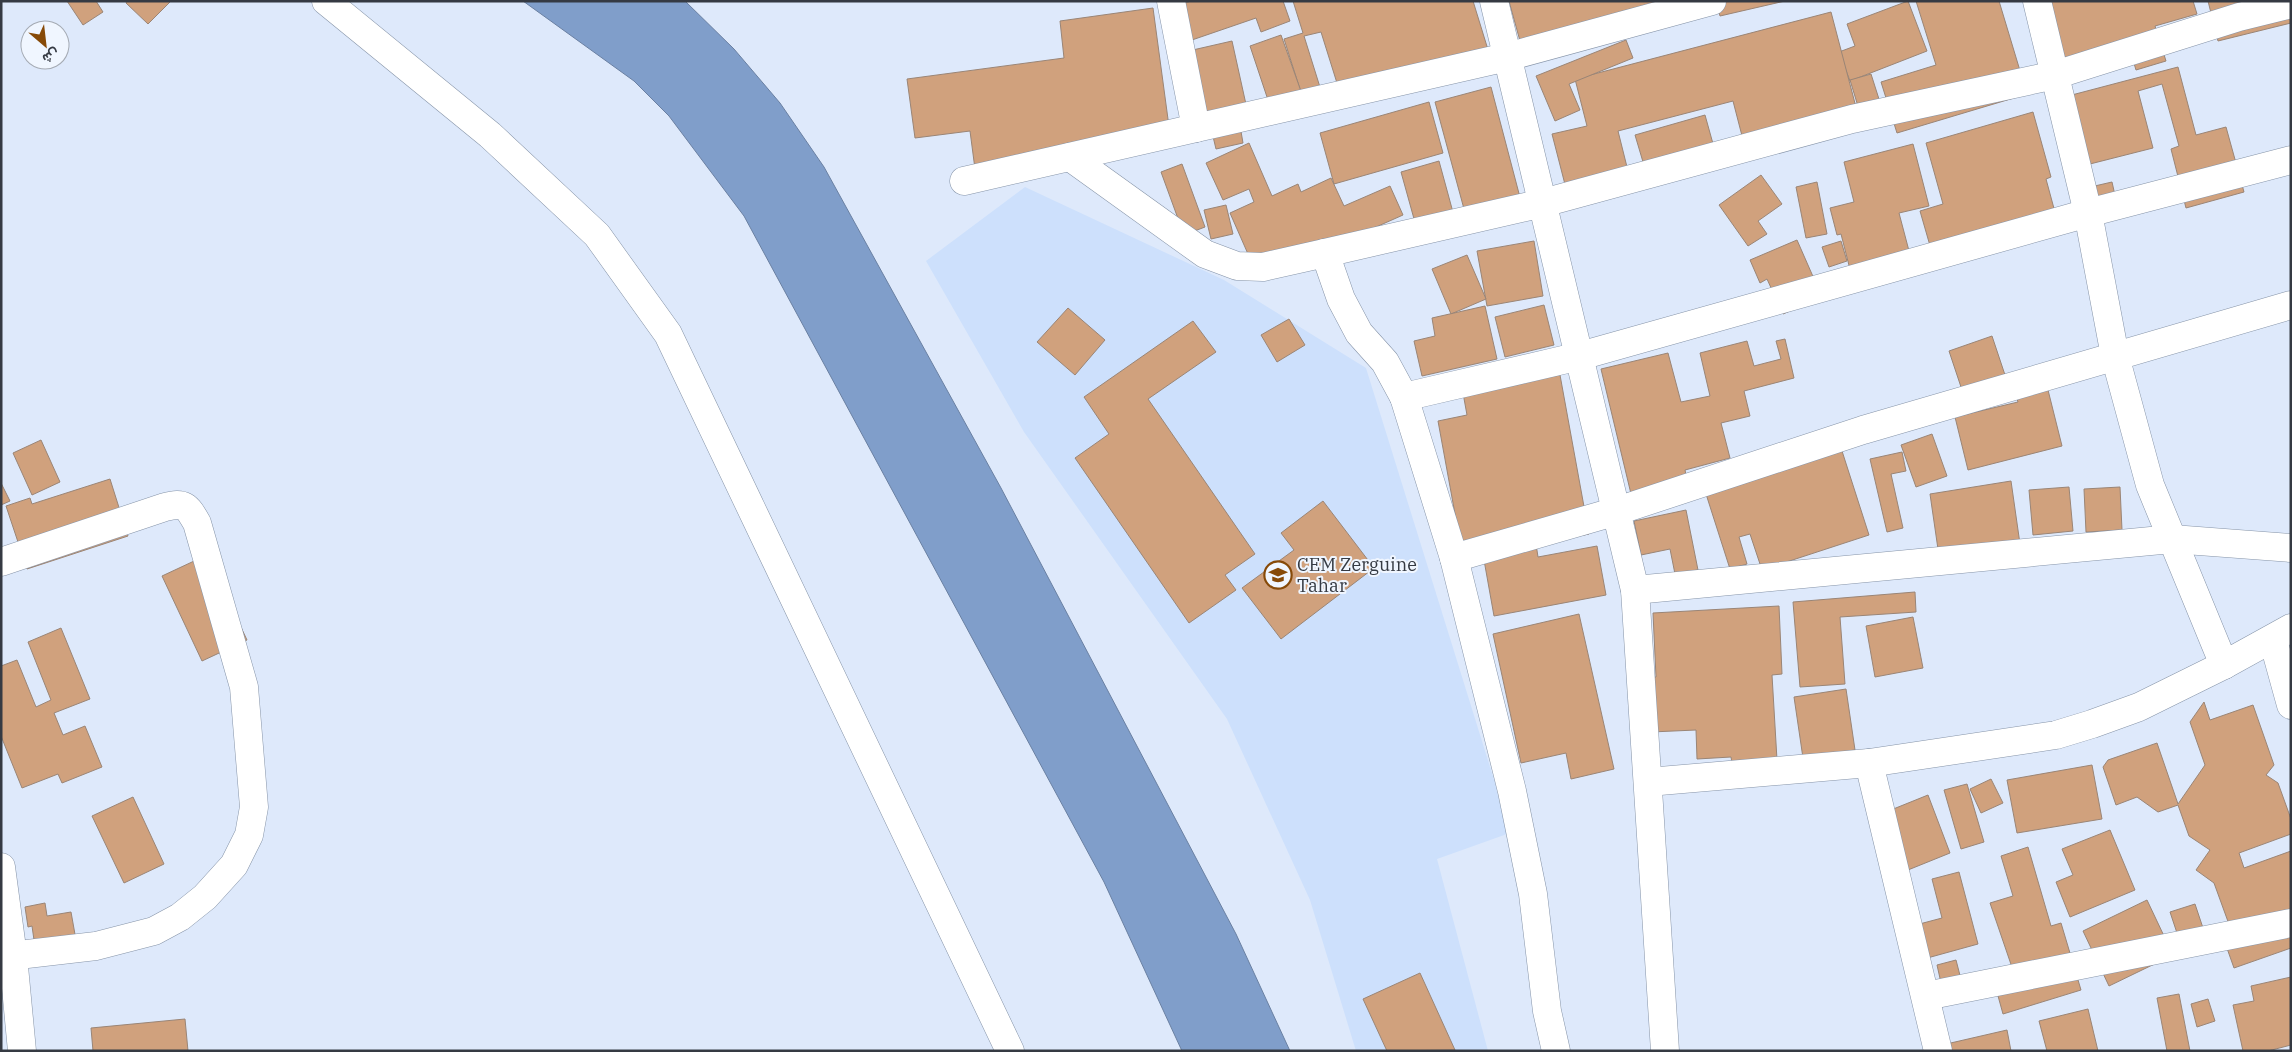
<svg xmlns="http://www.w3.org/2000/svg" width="2292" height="1052" viewBox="0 0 2292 1052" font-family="'IBM Plex Serif',Vazirmatn,serif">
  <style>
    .built { fill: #cde0fc }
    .water { fill: #809eca; stroke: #6a80a2 }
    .building { fill: #d0a17d; stroke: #9a8576 }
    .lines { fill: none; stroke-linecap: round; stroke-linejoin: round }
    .minor-casing { stroke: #8694a8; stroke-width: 29 }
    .secondary-casing { stroke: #8694a8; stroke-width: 29 }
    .minor { stroke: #fff; stroke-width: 28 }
    .secondary { stroke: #fff; stroke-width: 28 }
    .labels { text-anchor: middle; stroke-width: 4; stroke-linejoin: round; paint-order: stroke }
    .poi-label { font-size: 18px; fill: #353a43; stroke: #f0f6ff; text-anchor: start }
  </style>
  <rect width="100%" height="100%" fill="#dee9fb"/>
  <path class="built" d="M1025,187l199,93 142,88 129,415 12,51 -70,25 51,192h-132l-46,-151 -83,-181 -203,-287 -98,-171z"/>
  <path class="water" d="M523,1h162l49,48 46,54 44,64 177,321 235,446 54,117h-108l-78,-169 -360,-666 -75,-100 -35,-35z"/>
  <g class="building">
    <path d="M67,1h29l7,11 -20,13z"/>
    <path d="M127,1h44l-23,23 -22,-21z"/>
    <path d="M1191,1h92l7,20 -29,11 -5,-14 -67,23 -12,-35z"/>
    <path d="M1293,1h180l20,65 -151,33 -21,-67 -17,4 20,64 -19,5 -21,-66 19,-6z"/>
    <path d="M1509,1h187l-171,58z"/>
    <path d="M1716,1h69l-65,15z"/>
    <path d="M1908,1l19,50 -77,30 -11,-29 16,-6 -8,-22z"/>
    <path d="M1916,1h83l28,93 -130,39 -16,-51 55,-17z"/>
    <path d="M2032,1h161l4,13 -42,12 11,35 -30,9 -3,-10 -76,23z"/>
    <path d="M2208,1h83v22l-73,18z"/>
    <path d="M1153,8l17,126 -195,35 -5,-38 -55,7 -8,-59 157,-21 -4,-37z"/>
    <path d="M1831,12l31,118 -114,29 -15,-58 -115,30 13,52 -62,17 -17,-66 35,-8 -12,-47z"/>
    <path d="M1281,35l21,59 -32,12 -20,-60z"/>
    <path d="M1626,40l7,18 -64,26 11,26 -25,11 -19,-45z"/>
    <path d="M1232,41l17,77 -10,2 4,23 -27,6 -5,-21 -27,-76z"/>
    <path d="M2178,67l18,68 30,-8 18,65 -58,16 -15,-59 8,-3 -17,-62 -24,7 15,57 -67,17 -18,-69z"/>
    <path d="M1871,74l14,44 -21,8 -14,-46z"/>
    <path d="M1491,87l31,118 -55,15 -32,-118z"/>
    <path d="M1429,102l14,51 -109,31 -14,-51z"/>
    <path d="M2033,112l18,65 -5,2 13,48 -124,36 -15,-52 23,-7 -17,-61z"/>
    <path d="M1705,115l10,36 -69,21 -11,-37z"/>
    <path d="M1249,143l23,53 26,-12 3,8 30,-14 13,28 46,-20 13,29 -144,64 -29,-66 24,-11 -5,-13 -26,11 -17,-37z"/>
    <path d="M1913,144l16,62 -30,7 14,53 -60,15 -12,-47 -4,1 -7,-27 24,-6 -10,-40z"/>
    <path d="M1439,161l15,55 -38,10 -15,-54z"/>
    <path d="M1182,164l23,63 -21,8 -23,-63z"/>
    <path d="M1761,175l21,29 -24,17 9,13 -19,12 -29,-41z"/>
    <path d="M1817,182l10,52 -21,4 -10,-51z"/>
    <path d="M2112,182l7,31 -33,-25z"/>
    <path d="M1226,205l7,29 -22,5 -7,-29z"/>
    <path d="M1797,240l25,57 -39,17 -16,-35 -7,4 -10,-23z"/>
    <path d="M1534,241l9,55 -56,10 -10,-55z"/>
    <path d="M1841,241l6,20 -18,6 -7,-20z"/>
    <path d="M1467,255l19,44 -35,15 -19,-45z"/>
    <path d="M1544,305l10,40 -49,12 -10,-40z"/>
    <path d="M1485,306l12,53 -75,17 -8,-35 21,-5 -3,-18z"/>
    <path d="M1068,308l37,32 -30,35 -38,-33z"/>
    <path d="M1289,319l16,26 -28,17 -16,-27z"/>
    <path d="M1193,321l23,31 -68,47 107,155 -30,21 11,15 -47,33 -114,-165 34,-24 -25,-37z"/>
    <path d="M1992,336l13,39 -43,15 -13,-39z"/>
    <path d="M1785,339l9,39 -50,13 6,25 -29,7 9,35 -45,12 3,14 -56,14 -31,-129 67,-16 13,49 29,-6 -10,-43 47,-12 7,25 27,-7 -5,-18z"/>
    <path d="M1560,375l29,159 -53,10 2,13 59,-11 9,49 -112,21 -10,-56 -20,3 -26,-142 29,-6 -4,-22z"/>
    <path d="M2048,390l14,56 -94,24 -13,-53 63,-15 -1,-3z"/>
    <path d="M1932,434l15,42 -31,11 -15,-42z"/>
    <path d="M41,440l19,42 -28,13 -19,-42z"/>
    <path d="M1842,451l27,84 -107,35 -12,-36 -11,3 8,27 -17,5 -24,-75z"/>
    <path d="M1902,452l4,19 -15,3 12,54 -16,4 -17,-73z"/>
    <path d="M110,479l18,57 -101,33 -21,-63 24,-8 2,6z"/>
    <path d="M2011,481l9,63 -81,12 -9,-62z"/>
    <path d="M1,483l9,18 -9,4z"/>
    <path d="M2069,487l4,44 -40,4 -4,-45z"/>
    <path d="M2120,487l2,43 -36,2 -2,-43z"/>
    <path d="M1323,501l51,67 -93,71 -39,-51 52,-38 -13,-17z"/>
    <path d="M1686,510l12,60 -23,4 -5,-25 -29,6 -7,-34z"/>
    <path d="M207,555l40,85 -45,21 -40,-85z"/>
    <path d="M1915,592l1,20 -76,5 5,67 -45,3 -7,-85z"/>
    <path d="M1779,606l3,68 -10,1 5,85 -45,3 -1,-6 -34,2 -1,-29 -45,2 -4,-55h9l-3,-64z"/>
    <path d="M1579,614l35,155 -43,10 -5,-26 -45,10 -28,-129z"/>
    <path d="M1913,617l10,51 -48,9 -9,-51z"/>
    <path d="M61,628l29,71 -36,14 9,22 22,-9 17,41 -40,16 -4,-9 -36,14 -21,-52v-70l16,-6 19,47 15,-7 -23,-58z"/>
    <path d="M1846,689l9,61 -52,8 -9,-61z"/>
    <path d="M2204,702l6,18 43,-15 21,60 -8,10 12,8 13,36v15l-52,19 5,15 47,-17v97l-57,20 -11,-31 7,-10 -16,-44 -18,-13 14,-20 -21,-14 -11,-31 -20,7 -21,-15 -21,8 -13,-38 5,-7 49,-17 21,61 27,-39 -15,-43z"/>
    <path d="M2092,765l10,54 -85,14 -10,-53z"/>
    <path d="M1991,779l12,24 -22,10 -11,-24z"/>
    <path d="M1967,784l17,58 -23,7 -17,-59z"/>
    <path d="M1928,795l22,58 -47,19 -22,-58z"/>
    <path d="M133,797l31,67 -40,19 -32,-67z"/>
    <path d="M2110,830l25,60 -65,27 -14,-35 17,-7 -11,-26z"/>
    <path d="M2028,847l23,79 10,-3 20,67 -78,24 -8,-29 21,-6 -26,-76 23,-7 -12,-40z"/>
    <path d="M1959,872l19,72 -58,16 -8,-34 30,-8 -10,-39z"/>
    <path d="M2147,900l26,55 -64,31 -26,-55z"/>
    <path d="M45,903l2,13 24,-4 5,28 -41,7 -3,-21 -4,1 -3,-20z"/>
    <path d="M2195,904l15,45 -25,8 -15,-45z"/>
    <path d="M1956,960l8,31 -20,5 -7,-31z"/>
    <path d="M1420,973l35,77 -68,1 -24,-52z"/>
    <path d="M2291,977v68l-23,6h-25l-10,-46 21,-4 -3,-15z"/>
    <path d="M2179,994l11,57h-23l-10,-53z"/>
    <path d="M2208,999l7,22 -18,6 -6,-23z"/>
    <path d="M2088,1009l10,42h-51l-8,-30z"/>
    <path d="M185,1019l3,32h-95l-2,-23z"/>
    <path d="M2007,1030l4,21h-81l-1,-3z"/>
  </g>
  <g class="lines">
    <g class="minor-casing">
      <g id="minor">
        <path d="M1171,1l25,127"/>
        <path d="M1494,1l141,589 30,461"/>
        <path d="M2037,1l51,212 27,143 35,129 74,180"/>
        <path d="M1070,157l135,97 32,12 26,1 62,-14 16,46 18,34 26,29 19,35 50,161 58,233 21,103 14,117 9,40"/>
        <path d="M964,181l543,-124 205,-56"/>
        <path d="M1325,253l218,-50 309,-84 203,-44 184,-58 52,-13"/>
        <path d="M1404,397l176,-41 508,-143 203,-53"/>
        <path d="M1454,558l163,-47 246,-81 428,-125"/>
        <path d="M1,562l164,-55c20,-5 22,-1 32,16l47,164 10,120 -5,28 -15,30 -29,32 -25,20 -26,14 -58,15 -95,11"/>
        <path d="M1635,590l537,-51 119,9"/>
        <path d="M2273,640l18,65"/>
        <path d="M1869,763l69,288"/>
        <path d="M1648,782l221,-19 187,-28 36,-11 47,-17 85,-42 67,-37"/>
        <path d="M1,867l12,89 9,95"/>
        <path d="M1926,996l365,-73"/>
      </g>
    </g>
    <g class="secondary-casing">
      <path id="secondary" d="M326,1l164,134 107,100 71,99 342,717"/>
    </g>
    <use href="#minor" class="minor"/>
    <use href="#secondary" class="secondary"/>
  </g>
  <defs>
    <g id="school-ring" transform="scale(1.4375)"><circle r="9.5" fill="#f0f6ff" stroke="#874a08" stroke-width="1.5"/><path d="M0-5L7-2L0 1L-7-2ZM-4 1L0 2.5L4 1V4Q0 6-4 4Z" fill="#874a08"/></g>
  </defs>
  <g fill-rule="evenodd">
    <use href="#school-ring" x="1278" y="575"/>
  </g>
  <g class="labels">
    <g class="poi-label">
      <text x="1297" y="571">CEM Zerguine<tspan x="1297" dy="21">Tahar</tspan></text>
    </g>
  </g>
  <rect width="2292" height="1052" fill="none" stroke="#353a43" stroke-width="5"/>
  <g transform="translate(45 45) rotate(152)"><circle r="24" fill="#f0f6ff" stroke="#a5abb4"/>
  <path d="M0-4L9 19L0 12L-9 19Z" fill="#874a08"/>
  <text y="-8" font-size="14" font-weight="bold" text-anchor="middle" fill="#353a43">ش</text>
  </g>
</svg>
